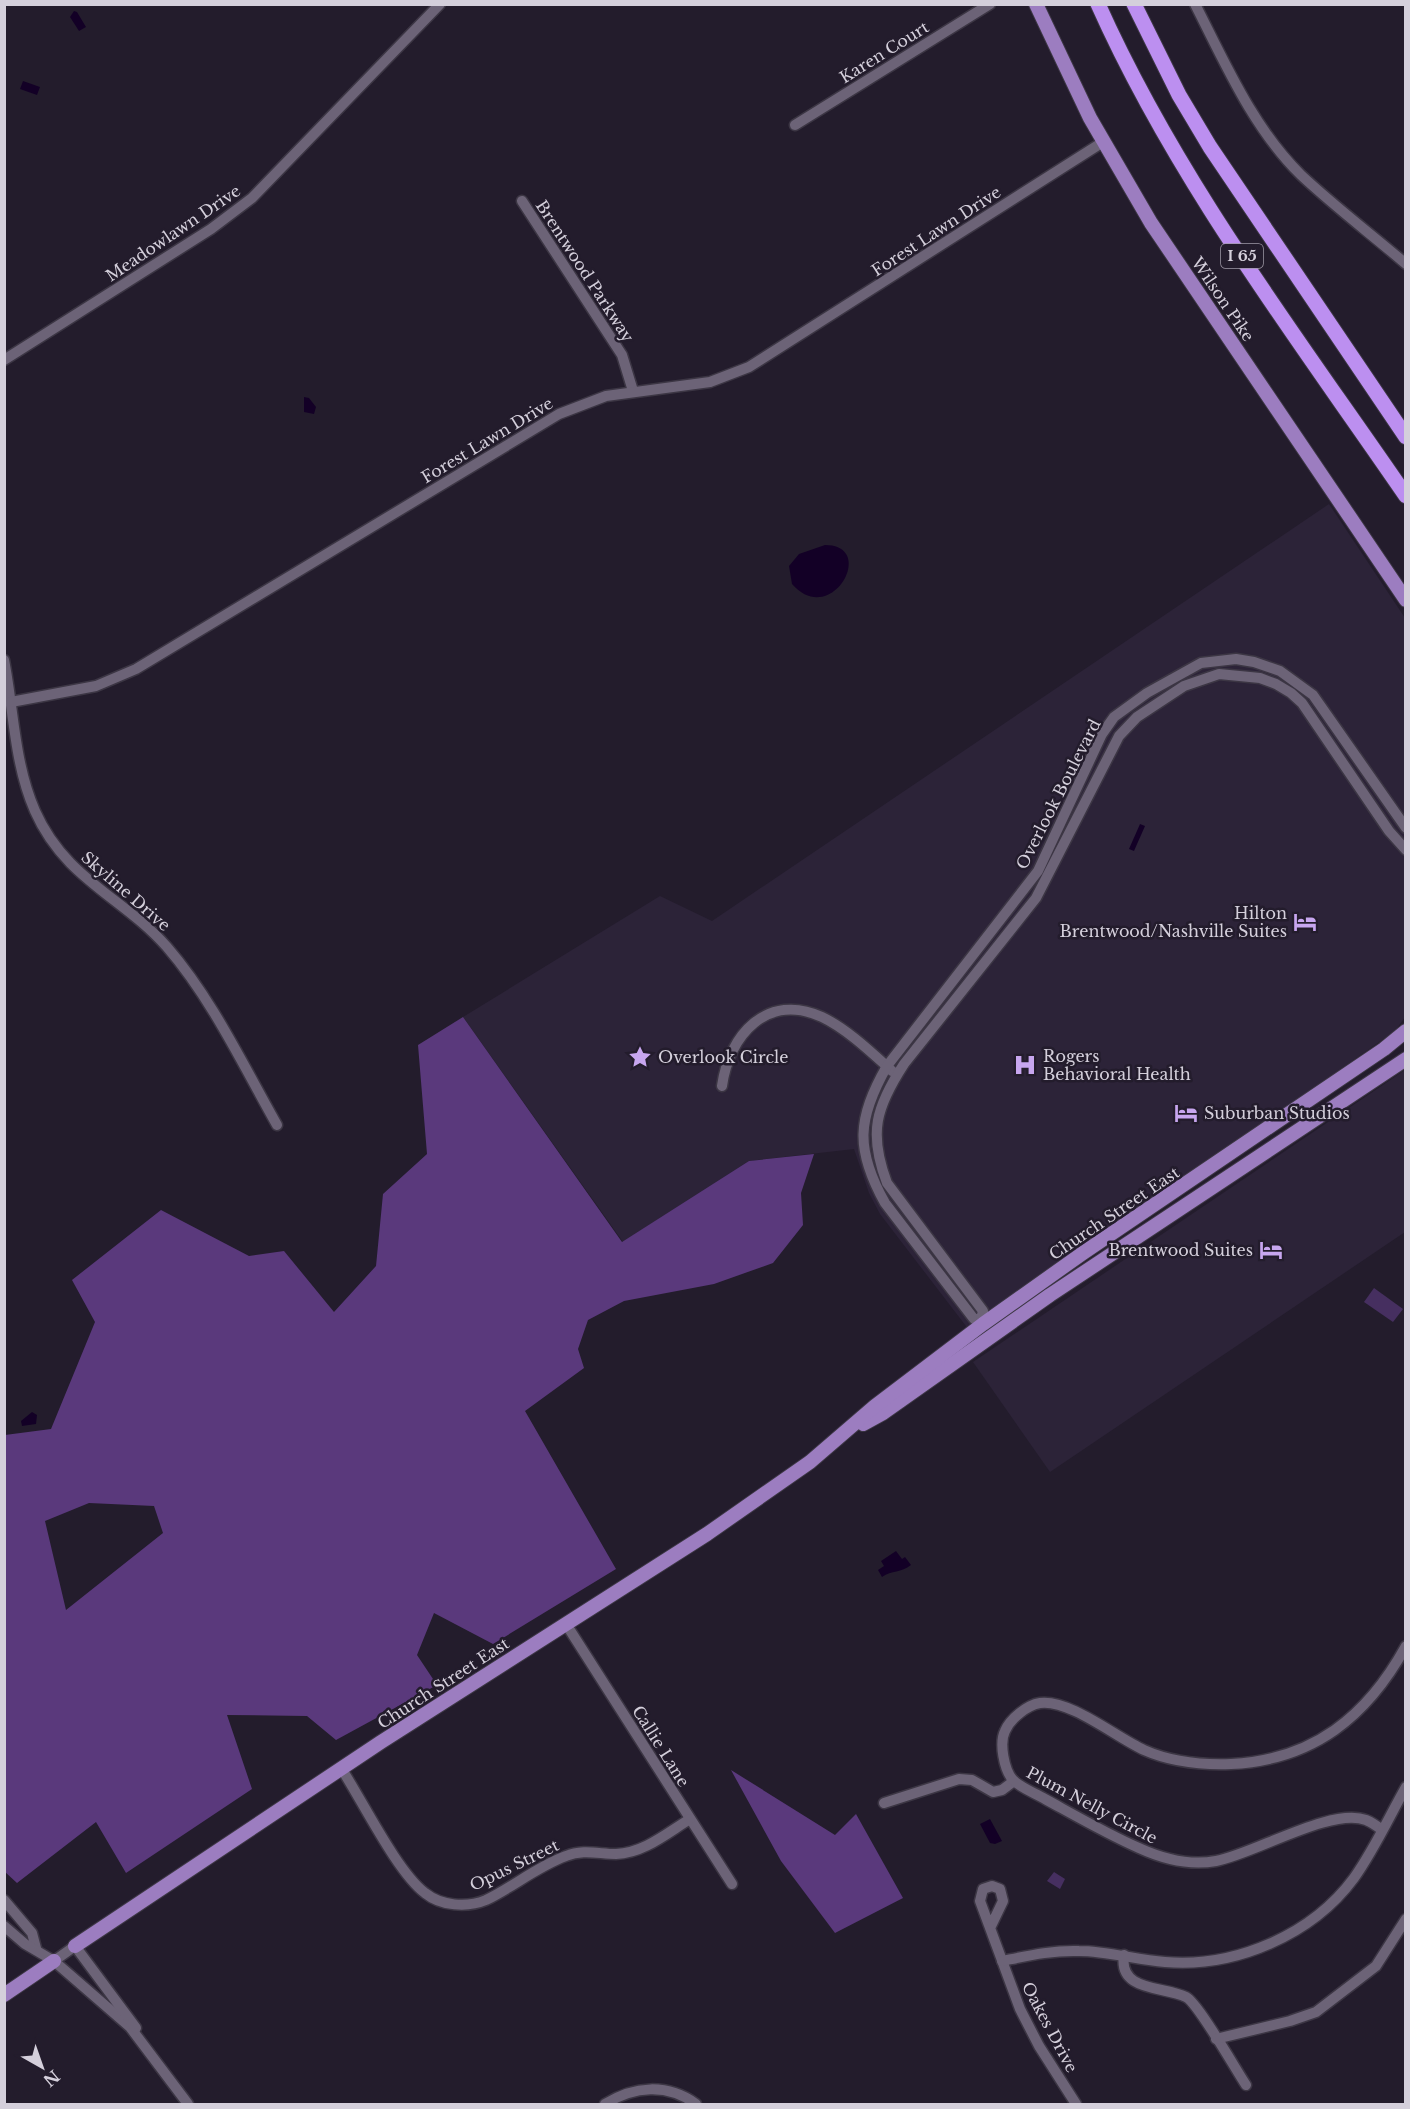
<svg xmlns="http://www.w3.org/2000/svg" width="1410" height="2109" viewBox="0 0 1410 2109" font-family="'Libre Baskerville',serif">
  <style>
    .built { fill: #2c2338 }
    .green { fill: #462f60 }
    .forest { fill: #5a397c; fill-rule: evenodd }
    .water { fill: #130026 }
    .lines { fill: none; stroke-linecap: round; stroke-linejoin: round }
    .minor-casing { stroke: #3c3644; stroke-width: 13 }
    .major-casing { stroke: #3c3644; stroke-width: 16 }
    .highway-casing { stroke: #3c3644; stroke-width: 17 }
    .minor { stroke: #6c6377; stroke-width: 10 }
    .major { stroke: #9c7dc0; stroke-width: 14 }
    .highway { stroke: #bc8ff0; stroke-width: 15 }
    .labels { text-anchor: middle; stroke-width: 5; stroke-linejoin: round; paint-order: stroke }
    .shield { fill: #231c2c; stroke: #9f99a6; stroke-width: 1.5 }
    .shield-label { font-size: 15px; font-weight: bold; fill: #d4cfdb }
    .street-label { font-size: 16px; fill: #d4cfdb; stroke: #231c2c }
    .poi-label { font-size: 16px; fill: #d4cfdb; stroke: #231c2c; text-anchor: start }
  </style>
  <rect width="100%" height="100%" fill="#231c2c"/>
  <g class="built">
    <path d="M1329,504l76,114v399l-10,14 -426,299 -89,-116 -11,-21 -15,-44 -105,12 -126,81 -160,-225 197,-121 52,25z"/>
    <path d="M1405,1070v162l-355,240 -77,-110z"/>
  </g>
  <g class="green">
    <path d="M1374,1288l29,21 -10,13 -29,-20z"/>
    <path d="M1054,1872l11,7 -5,10 -13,-8z"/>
  </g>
  <g class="forest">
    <path d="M463,1017l159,225 127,-81 65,-7 -13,39 2,32 -30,38 -59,21 -90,17 -36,19 -10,29 6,19 -59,43 91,158 -123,75 -59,-31 -17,42 20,30 -101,55 -29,-24 -80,-1 25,74 -126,84 -30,-51 -79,61 -13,-12 1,-436 46,-6 44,-107 -23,-42 89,-70 88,46 35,-5 50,61 42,-46 7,-72 44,-40 -9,-109zM89,1503l65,3 9,27 -97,77 -21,-89z"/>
    <path d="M731,1770l104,65 21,-21 47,84 -68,35 -54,-72z"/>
  </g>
  <g class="water">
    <path d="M74,11l3,1 9,15 -7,4 -9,-14z"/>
    <path d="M23,81l17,6 -3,8 -17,-6z"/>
    <path d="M304,397l5,1 7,9 -2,7 -10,-2z"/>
    <path d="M825,545c53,0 6,84 -33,39l-3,-18 10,-12z"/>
    <path d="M1140,824l5,2 -11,25 -5,-2z"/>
    <path d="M32,1412l5,3 -1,9 -14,2 -1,-5z"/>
    <path d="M896,1551l6,8 3,-2 6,8c-10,8 -19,5 -29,12l-4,-7 6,-4 -3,-5z"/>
    <path d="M990,1819l12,22 -7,3 -5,-1 -10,-19z"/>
  </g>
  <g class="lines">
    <g class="minor-casing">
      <g id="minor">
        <path d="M1195,4c30,59 58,124 106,171 33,31 70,59 105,89"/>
        <path d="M795,125l195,-121"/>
        <path d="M522,201l100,154 11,36"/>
        <path d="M4,360l207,-131 41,-31 188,-194"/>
        <path d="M4,660c10,51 10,103 31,151 30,68 88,86 132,136 45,52 76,118 110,178"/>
        <path d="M11,702l85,-16 40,-17 423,-255 47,-18 104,-14 39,-15 354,-225"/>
        <path d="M722,1086c7,-51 45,-94 100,-69 25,12 49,35 70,54"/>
        <path d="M981,1319h-7l-89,-116c-30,-54 -28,-84 2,-137l151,-195 64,-137 12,-17 33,-24 54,-30 35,-4 18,3 26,9 33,24 93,133"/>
        <path d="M983,1323l-2,-4 2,-8 -96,-128c-19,-50 -11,-76 17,-119l132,-166 83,-162 18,-19 47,-31 35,-12 41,4 16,6 15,9 11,10 87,128 17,19"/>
        <path d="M566,1624l166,260"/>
        <path d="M341,1768c21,32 56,104 84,125 16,13 42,15 61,7 27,-13 52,-34 80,-44 17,-7 33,-2 50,-2 28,-1 51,-21 74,-35"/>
        <path d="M884,1803l75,-24 13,1 21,12 9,-2 12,-9"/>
        <path d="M1382,1830c-5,-4 -11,-8 -16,-10 -35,-13 -112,34 -150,41 -27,5 -53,-2 -77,-13 -32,-14 -63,-32 -94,-49 -10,-6 -24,-11 -32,-19 -9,-10 -14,-37 -8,-49 5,-12 22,-26 35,-28 30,-4 77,35 104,47 27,12 58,15 87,14 82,-4 136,-47 175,-118"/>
        <path d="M4,1900l28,33 4,15"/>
        <path d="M4,1926l21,18 29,17 76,66 58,77"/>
        <path d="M991,1926l12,-25 -3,-12 -8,-3 -9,3 -3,12 40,108 19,37 37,58"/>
        <path d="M1124,1955c-6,37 40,31 62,42 12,6 50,73 60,88"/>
        <path d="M54,1961l21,-15 61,82"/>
        <path d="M1002,1961c25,-5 51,-11 77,-10 29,0 57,9 86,11 70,6 147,-27 189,-84 20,-28 35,-61 52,-91"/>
        <path d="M1216,2039l74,-18 26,-9 60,-46 30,-47"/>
        <path d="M605,2104c29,-18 62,-21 91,0"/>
      </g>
    </g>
    <g class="major-casing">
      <g id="major">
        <path d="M1036,4l54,114 61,105 255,377"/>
        <path d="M863,1424l20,-11 167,-118 356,-236"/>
        <path d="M75,1946l306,-204 326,-208 103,-72 65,-56 108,-82 100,-71 301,-204 22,-18"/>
        <path d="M4,1995l50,-34"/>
      </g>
    </g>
    <g class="highway-casing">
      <g id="highway">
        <path d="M1098,4c79,177 199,333 308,492"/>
        <path d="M1134,4l45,91 31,52 196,290"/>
      </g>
    </g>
    <use href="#minor" class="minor"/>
    <use href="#major" class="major"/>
    <use href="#highway" class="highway"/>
  </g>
  <defs>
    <g id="hotel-bare" transform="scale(1.8)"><path d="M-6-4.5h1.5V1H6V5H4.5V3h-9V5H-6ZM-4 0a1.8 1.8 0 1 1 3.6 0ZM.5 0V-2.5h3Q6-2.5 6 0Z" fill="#c7a6ef" stroke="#231c2c" stroke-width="2.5" paint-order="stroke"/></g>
    <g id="sight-bare" transform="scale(1.8)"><path d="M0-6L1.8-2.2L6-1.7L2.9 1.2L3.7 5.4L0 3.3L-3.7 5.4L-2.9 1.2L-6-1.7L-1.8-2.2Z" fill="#c7a6ef" stroke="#231c2c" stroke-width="2.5" paint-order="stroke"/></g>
    <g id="hospital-bare" transform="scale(1.8)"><path d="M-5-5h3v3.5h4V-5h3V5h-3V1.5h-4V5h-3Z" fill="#c7a6ef" stroke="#231c2c" stroke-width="2.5" paint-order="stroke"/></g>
  </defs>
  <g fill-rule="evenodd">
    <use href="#hotel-bare" x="1305" y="922"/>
    <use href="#sight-bare" x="640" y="1057"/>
    <use href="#hospital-bare" x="1025" y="1065"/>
    <use href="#hotel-bare" x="1186" y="1113"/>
    <use href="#hotel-bare" x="1271" y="1250"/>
  </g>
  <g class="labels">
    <rect class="shield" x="1221" y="244" width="42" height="24" rx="4.5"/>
    <g class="shield-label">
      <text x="1242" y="261">I 65</text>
    </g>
    <g class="street-label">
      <text transform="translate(884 52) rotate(-32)" y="6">Karen Court</text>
      <text transform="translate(936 231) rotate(-33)" y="6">Forest Lawn Drive</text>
      <text transform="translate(173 233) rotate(-34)" y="6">Meadowlawn Drive</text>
      <text transform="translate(585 271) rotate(57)" y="6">Brentwood Parkway</text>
      <text transform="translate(1223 299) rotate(56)" y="6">Wilson Pike</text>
      <text transform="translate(487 440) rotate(-31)" y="6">Forest Lawn Drive</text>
      <text transform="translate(1058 794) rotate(-63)" y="6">Overlook Boulevard</text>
      <text transform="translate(126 891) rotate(41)" y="6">Skyline Drive</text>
      <text transform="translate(1114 1213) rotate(-34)" y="6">Church Street East</text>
      <text transform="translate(443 1683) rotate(-33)" y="6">Church Street East</text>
      <text transform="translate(661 1746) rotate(58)" y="6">Callie Lane</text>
      <text transform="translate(1092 1805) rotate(28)" y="6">Plum Nelly Circle</text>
      <text transform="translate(514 1865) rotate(-26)" y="6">Opus Street</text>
      <text transform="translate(1050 2027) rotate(62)" y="6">Oakes Drive</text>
    </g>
    <g class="poi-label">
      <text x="1287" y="919" text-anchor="end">Hilton<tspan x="1287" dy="18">Brentwood/Nashville Suites</tspan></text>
      <text x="1043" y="1062">Rogers<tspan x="1043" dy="18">Behavioral Health</tspan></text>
      <text x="658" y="1063">Overlook Circle</text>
      <text x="1204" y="1119">Suburban Studios</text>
      <text x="1253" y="1256" text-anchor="end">Brentwood Suites</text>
    </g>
  </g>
  <rect width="1410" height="2109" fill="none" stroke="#d4cfdb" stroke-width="12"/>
  <g transform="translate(42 2067) rotate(140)" stroke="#231c2c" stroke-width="4.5" paint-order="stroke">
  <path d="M0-4.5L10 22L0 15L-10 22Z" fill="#d4cfdb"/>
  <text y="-9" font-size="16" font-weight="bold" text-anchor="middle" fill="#d4cfdb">N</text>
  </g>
</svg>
